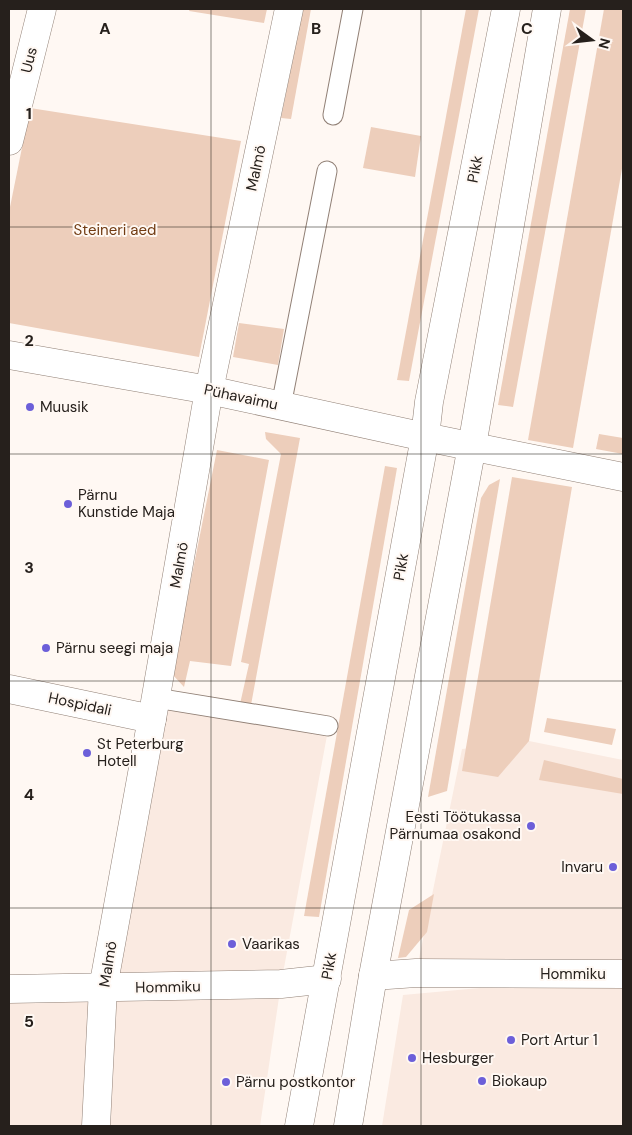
<svg xmlns="http://www.w3.org/2000/svg" width="632" height="1135" viewBox="0 0 632 1135" font-family="'DM Sans',sans-serif">
  <style>
    .built { fill: #faeae1 }
    .green { fill: #edcebb }
    .lines { fill: none; stroke-linecap: round; stroke-linejoin: round }
    .service-casing { stroke: #918076; stroke-width: 21 }
    .pedestrian-casing { stroke: #918076; stroke-width: 29 }
    .minor-casing { stroke: #918076; stroke-width: 29 }
    .secondary-casing { stroke: #918076; stroke-width: 29 }
    .service { stroke: #fff; stroke-width: 19 }
    .pedestrian { stroke: #fff; stroke-width: 28 }
    .minor { stroke: #fff; stroke-width: 28 }
    .secondary { stroke: #fff; stroke-width: 28 }
    .grid { fill: none; stroke: #26201c; stroke-width: 1; stroke-opacity: 0.55 }
    .poi-dot { fill: #6c5fd9; stroke: #fff8f3; stroke-width: 2 }
    .labels { text-anchor: middle; stroke-width: 4; stroke-linejoin: round; paint-order: stroke }
    .street-label { font-size: 15px; fill: #26201c; stroke: #fff8f3 }
    .park-label { font-size: 15px; fill: #713b12; stroke: #fff8f3 }
    .poi-label { font-size: 15px; fill: #26201c; stroke: #fff8f3; text-anchor: start }
    .grid-label { font-size: 16px; text-anchor: middle; font-weight: bold; fill: #26201c; stroke: #fff8f3; stroke-width: 4; stroke-linejoin: round; paint-order: stroke }
  </style>
  <rect width="100%" height="100%" fill="#fff8f3"/>
  <g class="built">
    <path d="M155,702l173,28 -47,254 -21,142h-251v-137l94,-1z"/>
    <path d="M529,741l94,19v214l-207,-1 46,-224z"/>
    <path d="M623,975v151h-241l21,-131z"/>
  </g>
  <g class="green">
    <path d="M190,9h77l-3,14 -75,-12z"/>
    <path d="M303,9h8l-20,110 -10,-1z"/>
    <path d="M466,9h13l-70,372 -12,-1z"/>
    <path d="M570,9h16l-73,398 -15,-2z"/>
    <path d="M604,9h19v154l-50,285 -45,-8z"/>
    <path d="M30,108l211,33 -42,216 -190,-34v-111z"/>
    <path d="M371,127l50,9 -6,41 -52,-9z"/>
    <path d="M239,323l45,6 -6,36 -45,-8z"/>
    <path d="M265,432l35,6 -49,267 -11,-1 9,-40 -8,-2 40,-208 -15,-15z"/>
    <path d="M599,434l24,4v16l-27,-5z"/>
    <path d="M217,450l52,10 -38,206 -41,-5 -6,26 -12,-13z"/>
    <path d="M385,466l12,2 -78,449 -15,-1z"/>
    <path d="M512,477l60,10 -43,254 -31,36 -36,-6z"/>
    <path d="M500,479l-53,312 -19,6 53,-299 8,-13z"/>
    <path d="M547,718l69,11 -4,16 -68,-13z"/>
    <path d="M544,760l79,19v15l-84,-14z"/>
    <path d="M434,894l-7,38 -21,25 -8,1 11,-48z"/>
  </g>
  <g class="lines">
    <g class="service-casing">
      <g id="service">
        <path d="M333,115l20,-106"/>
        <path d="M281,406l46,-235"/>
        <path d="M156,698l172,28"/>
      </g>
    </g>
    <g class="pedestrian-casing">
      <g id="pedestrian">
        <path d="M9,141l33,-132"/>
        <path d="M209,390l80,-381"/>
      </g>
    </g>
    <g class="minor-casing">
      <g id="minor">
        <path d="M9,355l200,35 216,47 198,40"/>
        <path d="M9,689l143,30"/>
        <path d="M373,976l43,-3 207,1"/>
        <path d="M9,989l272,-5 46,-5"/>
        <path d="M96,1126l7,-138 52,-286 54,-312"/>
      </g>
    </g>
    <g class="secondary-casing">
      <g id="secondary">
        <path d="M299,1126l126,-689 4,-35 77,-393"/>
        <path d="M348,1126l25,-150 99,-530 75,-437"/>
      </g>
    </g>
    <use href="#service" class="service"/>
    <use href="#pedestrian" class="pedestrian"/>
    <use href="#minor" class="minor"/>
    <use href="#secondary" class="secondary"/>
  </g>
  <path class="grid" d="M211,9v1117M421,9v1117M9,227h614M9,454h614M9,681h614M9,908h614"/>
  <g class="poi-dot">
    <circle cx="30" cy="407" r="5"/>
    <circle cx="68" cy="504" r="5"/>
    <circle cx="46" cy="648" r="5"/>
    <circle cx="87" cy="753" r="5"/>
    <circle cx="531" cy="826" r="5"/>
    <circle cx="613" cy="867" r="5"/>
    <circle cx="232" cy="944" r="5"/>
    <circle cx="511" cy="1040" r="5"/>
    <circle cx="412" cy="1058" r="5"/>
    <circle cx="482" cy="1081" r="5"/>
    <circle cx="226" cy="1082" r="5"/>
  </g>
  <g class="labels">
    <g class="street-label">
      <text transform="translate(29 60) rotate(-76)" y="5">Uus</text>
      <text transform="translate(256 168) rotate(-78)" y="5">Malmö</text>
      <text transform="translate(475 169) rotate(-79)" y="5">Pikk</text>
      <text transform="translate(241 397) rotate(12)" y="5">Pühavaimu</text>
      <text transform="translate(179 565) rotate(-80)" y="5">Malmö</text>
      <text transform="translate(401 567) rotate(-80)" y="5">Pikk</text>
      <text transform="translate(80 704) rotate(12)" y="5">Hospidali</text>
      <text transform="translate(108 964) rotate(-81)" y="5">Malmö</text>
      <text transform="translate(329 966) rotate(-80)" y="5">Pikk</text>
      <text x="573" y="979">Hommiku</text>
      <text transform="translate(168 987) rotate(-1)" y="5">Hommiku</text>
    </g>
    <g class="park-label">
      <text x="115" y="235">Steineri aed</text>
    </g>
    <g class="poi-label">
      <text x="40" y="412">Muusik</text>
      <text x="78" y="500">Pärnu<tspan x="78" dy="17">Kunstide Maja</tspan></text>
      <text x="56" y="653">Pärnu seegi maja</text>
      <text x="97" y="749">St Peterburg<tspan x="97" dy="17">Hotell</tspan></text>
      <text x="521" y="822" text-anchor="end">Eesti Töötukassa<tspan x="521" dy="17">Pärnumaa osakond</tspan></text>
      <text x="603" y="872" text-anchor="end">Invaru</text>
      <text x="242" y="949">Vaarikas</text>
      <text x="521" y="1045">Port Artur 1</text>
      <text x="422" y="1063">Hesburger</text>
      <text x="492" y="1086">Biokaup</text>
      <text x="236" y="1087">Pärnu postkontor</text>
    </g>
  </g>
  <g class="grid-label">
    <text x="105" y="34">A</text>
    <text x="316" y="34">B</text>
    <text x="527" y="34">C</text>
    <text x="29" y="119">1</text>
    <text x="29" y="346">2</text>
    <text x="29" y="573">3</text>
    <text x="29" y="800">4</text>
    <text x="29" y="1027">5</text>
  </g>
  <rect width="632" height="1135" fill="none" stroke="#26201c" stroke-width="20"/>
  <g transform="translate(592 40) rotate(105)" stroke="#fff8f3" stroke-width="4" paint-order="stroke">
  <path d="M0-4L9 19L0 12L-9 19Z" fill="#26201c"/>
  <text y="-8" font-size="14" font-weight="bold" text-anchor="middle" fill="#26201c">N</text>
  </g>
</svg>
